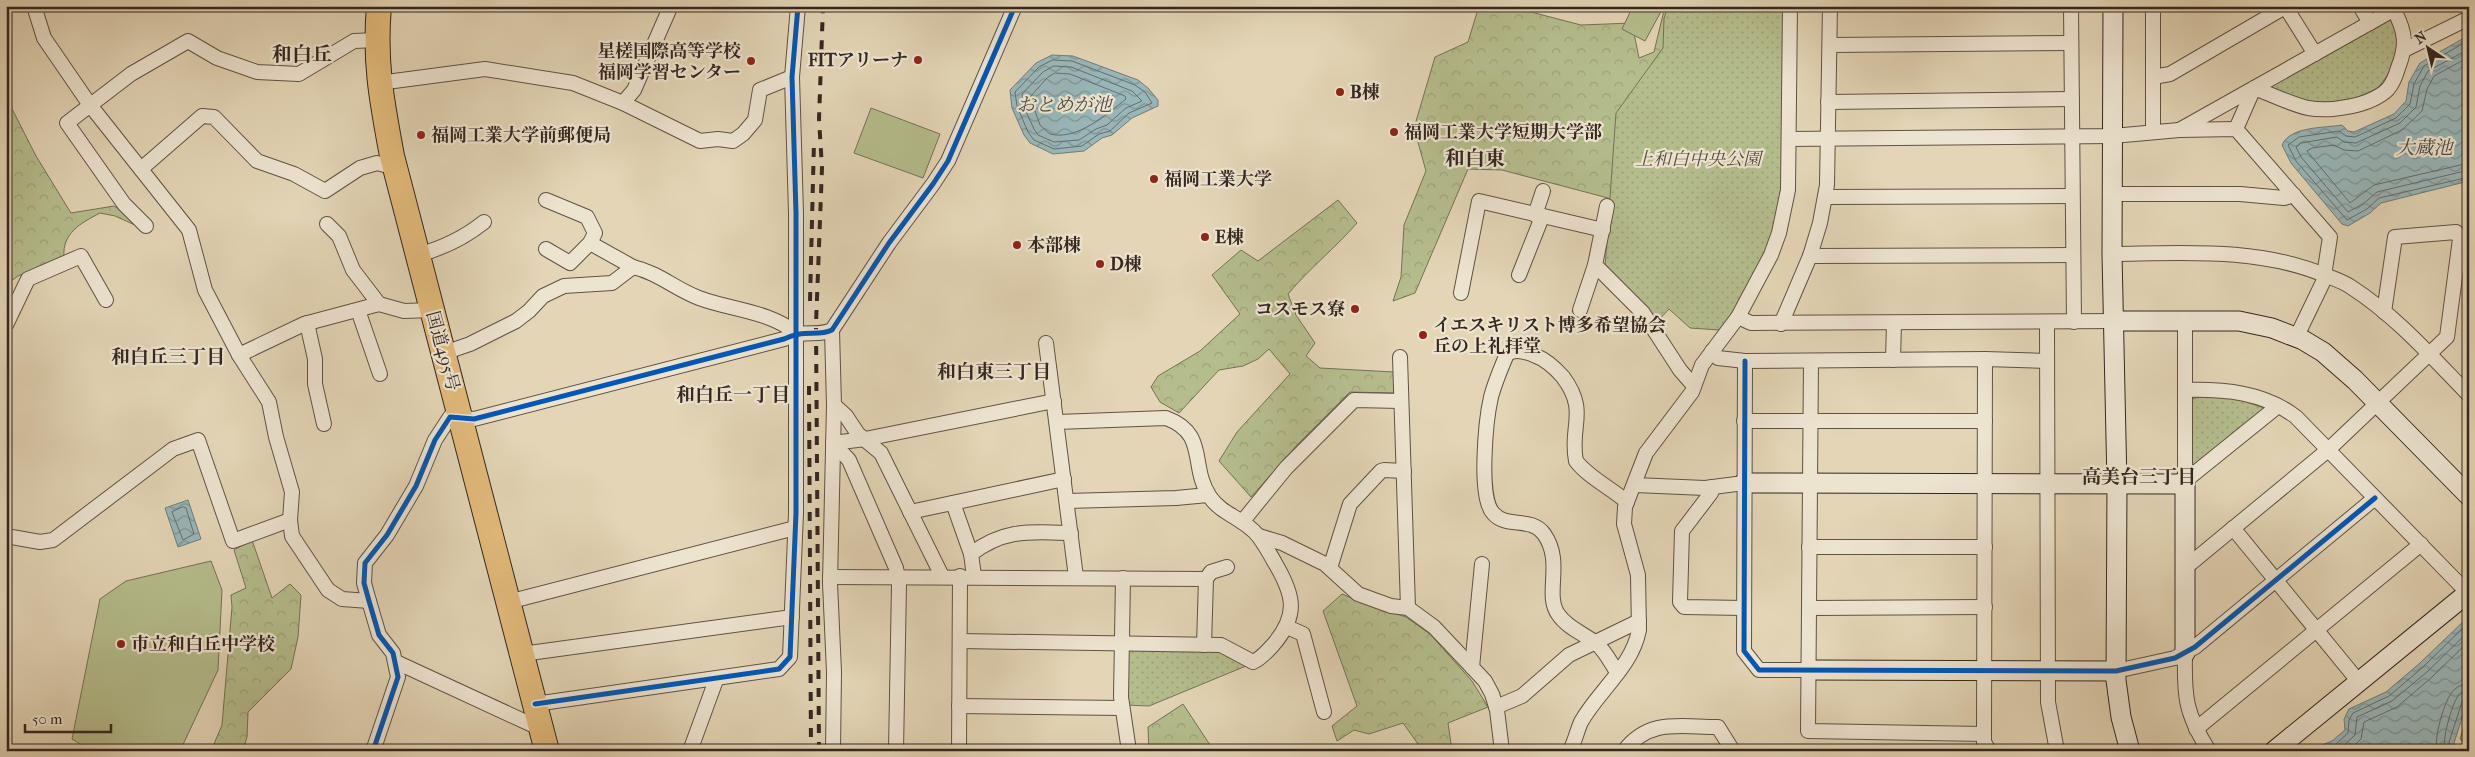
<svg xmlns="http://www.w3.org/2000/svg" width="2475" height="757" viewBox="0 0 2475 757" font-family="'IM FELL French Canon','Noto Serif JP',serif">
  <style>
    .forest { fill: url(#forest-crowns); stroke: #747256 }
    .park { fill: url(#park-dots); stroke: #747256 }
    .pitch { fill: #b5bd8d; stroke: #747256 }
    .water { fill: url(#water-waves); stroke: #717d7b }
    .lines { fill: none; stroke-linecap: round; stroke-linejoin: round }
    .shore { stroke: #666e6c; stroke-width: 1 }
    .street-casing { stroke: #605245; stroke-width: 16 }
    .secondary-casing { stroke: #34271f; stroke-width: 21 }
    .highway-casing { stroke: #34271f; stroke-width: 26 }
    .street { stroke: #ede4d0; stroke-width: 14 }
    .secondary { stroke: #ede4d0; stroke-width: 19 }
    .highway { stroke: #e2ba7b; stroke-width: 24 }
    .rail { stroke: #34271f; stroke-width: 4; stroke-dasharray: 9 9; stroke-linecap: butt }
    .cycleway-casing { stroke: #ede4d0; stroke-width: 8 }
    .cycleway { stroke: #0057b8; stroke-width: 5 }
    .poi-dot { fill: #8f2418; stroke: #ede4d0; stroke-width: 2 }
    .labels { text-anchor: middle; stroke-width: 4.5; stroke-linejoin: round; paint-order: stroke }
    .poi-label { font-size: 18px; font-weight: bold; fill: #34271f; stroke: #ede4d0; text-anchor: start }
    .park-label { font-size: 18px; font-style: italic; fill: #544c3a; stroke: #ede4d0 }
    .street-label { font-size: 18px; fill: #34271f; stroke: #ede4d0 }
    .water-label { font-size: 19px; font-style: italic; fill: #4d4b45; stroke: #ede4d0 }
    .neighbourhood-label { font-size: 19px; font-weight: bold; fill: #34271f; stroke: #ede4d0 }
    .quarter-label { font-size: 20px; font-weight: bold; fill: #34271f; stroke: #ede4d0 }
  </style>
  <defs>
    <pattern id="forest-crowns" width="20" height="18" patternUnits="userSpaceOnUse" patternTransform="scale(1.25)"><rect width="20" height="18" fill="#b5bd8d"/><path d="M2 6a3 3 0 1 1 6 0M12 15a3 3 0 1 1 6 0" fill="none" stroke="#9ca279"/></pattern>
    <pattern id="park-dots" width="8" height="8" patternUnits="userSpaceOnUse" patternTransform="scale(1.25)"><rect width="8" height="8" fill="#b5bd8d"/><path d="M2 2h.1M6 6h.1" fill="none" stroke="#9ca279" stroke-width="1.8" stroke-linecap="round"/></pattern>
    <pattern id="water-waves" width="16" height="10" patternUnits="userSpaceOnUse" patternTransform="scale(1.25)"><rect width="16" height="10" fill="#99b6b8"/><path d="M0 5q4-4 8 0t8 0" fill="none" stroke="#7e9495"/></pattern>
  </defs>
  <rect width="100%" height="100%" fill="#e3d5b6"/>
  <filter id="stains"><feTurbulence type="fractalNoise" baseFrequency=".004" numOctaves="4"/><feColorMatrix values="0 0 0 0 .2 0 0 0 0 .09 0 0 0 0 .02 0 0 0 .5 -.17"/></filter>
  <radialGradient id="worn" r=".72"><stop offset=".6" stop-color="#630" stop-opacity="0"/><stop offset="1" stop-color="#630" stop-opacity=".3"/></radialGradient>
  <g class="forest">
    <path d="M1479,6h29l73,19 51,-2 7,35 15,-6 11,-46h112l-142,211 -27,-19 -106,-28 -34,-1 -53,124 -22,8 8,-24 3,-52 22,-54 -12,-43 21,-71 33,-15z"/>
    <path d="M7,99l29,57 35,57 43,-7 18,12 5,8 -22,-10 -15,-3c-19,10 -38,20 -36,44l-46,19 -12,9z"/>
    <path d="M1338,200l19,23c-22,25 -48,46 -69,71l8,21 19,28 -9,13 14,12 74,4v21l-44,-1 -52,52 -47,53 -32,-36 18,-29 53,-58 -21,-25 -11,10 -15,7 -24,4 -40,43 -19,-11 -9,-15 7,-11 42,-25 40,-37 -28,-39 29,-25 17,11z"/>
    <path d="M252,540l20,58 18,-14 11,11 -3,42 -7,32 -43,43 -1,25 -4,14h-32l11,-26 10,-118 -1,-12 15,-7 -12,-38z"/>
    <path d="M1342,594l26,11 38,12 24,17 42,47 16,26 -40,16 4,28h-29l-20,-28 -34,11 -15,-4 -17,11 -5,-15 25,-20 -34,-95z"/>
    <path d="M1183,704l31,47h-65l-1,-24z"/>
  </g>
  <g class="park">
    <path d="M1668,6h116c-1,71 5,144 -8,213 -8,40 -31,80 -57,111l-29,-2 -21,-19 -13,14 -51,-56 11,-154 47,-65 1,-30z"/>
    <path d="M2392,16l8,34 -8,19 -14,19 -24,11 -22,3h-22l-38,-13 -1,-6z"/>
    <path d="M2209,395l23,2 35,12 -73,59 -5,-1 2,-68z"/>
    <path d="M1125,648h95l26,18 -97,40 -24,-1z"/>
    <path d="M2469,709v38l-9,-8z"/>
  </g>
  <g class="pitch">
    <path d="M1633,6h31l-19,35 -23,-12z"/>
    <path d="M871,108l69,26 -17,44 -69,-25z"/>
    <path d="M211,561l11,29 -4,80 -38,81h-88l-20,-12 28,-140 26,-18z"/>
  </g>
  <g class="water">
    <path d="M2469,30v151l-88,22 -11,10 -22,13 -6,-2 -51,-61 -9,-18c8,-19 43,-17 60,-20l6,6 6,1 40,-18 12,-13 3,-19 11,-19 44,-25z"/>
    <path d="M1052,55l21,1 65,24 10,8 10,12v6l-26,12 -20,17 -10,3 -18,13 -31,3 -23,-11 -6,-8 -12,-27 -2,-18 26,-27z"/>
    <path d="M188,500l13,39 -23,8 -13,-39z"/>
    <path d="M2469,616v80l-15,47 5,8h-152l25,-10 13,-11 -1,-11 5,-10 37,-17 34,-29z"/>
  </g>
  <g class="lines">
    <g class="shore">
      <path d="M2469,40l-45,26 -10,18 -4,20 -14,14 -41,19 -9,-1 -7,-5 -40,6 -11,8 8,16 51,59 20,-11 12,-11 90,-21"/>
      <path d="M2469,49l-41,22 -8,15 -4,21 -16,16 -44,20 -12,-1 -7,-5 -36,6 -5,4 5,10 47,55 15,-8 14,-12 92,-22"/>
      <path d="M2469,57l-35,19 -7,13 -5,22 -20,19 -44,21 -14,-1 -10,-5 -22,3 -5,3 43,52 24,-18 95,-22"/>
      <path d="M1053,60l19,1 63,24 10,7 7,11 -23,10 -19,18 -11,3 -17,12 -28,3 -20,-9 -6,-8 -11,-26 -2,-14 24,-25z"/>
      <path d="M1054,66l17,1 61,24 10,10 -16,7 -19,17 -11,4 -17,11 -25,2 -16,-7 -4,-6 -11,-24 -1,-11 21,-22z"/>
      <path d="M1055,73l15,1 55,22 1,3c-19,15 -49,42 -76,35l-10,-9 -10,-28 17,-19z"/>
      <path d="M183,507l3,1 8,26 -11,6 -11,-28z"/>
      <path d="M2324,751l11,-6 13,-12 1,-13 4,-7 36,-17 34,-29 46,-45"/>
      <path d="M2338,751l17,-16 2,-18 35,-16 35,-29 42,-41"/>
      <path d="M2349,751l12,-12 3,-17 33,-15 35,-30 37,-36"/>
      <path d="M2437,751c-4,-11 8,-54 17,-61 4,-4 9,-6 15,-6"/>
      <path d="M2445,751c-4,-9 7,-47 13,-55 3,-3 6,-4 11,-4"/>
      <path d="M2453,751l-4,-9 13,-40 7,-4"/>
    </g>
    <g class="street-casing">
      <g id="street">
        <path d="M34,6l10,32 46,67 99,125 16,60 34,65 30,47 7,35 16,55 -2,28 2,16 36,54 14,9 27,2"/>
        <path d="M2071,6l3,316"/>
        <path d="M2153,6v126"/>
        <path d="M2285,6l30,48"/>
        <path d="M2360,6l10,17"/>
        <path d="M1830,45l241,-2"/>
        <path d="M2406,49l63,-31"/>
        <path d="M2153,77l17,-3 115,-67"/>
        <path d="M379,83l106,-14 88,14 50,20 77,38 18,-2 15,2 10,-7 12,-14 5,-30 32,-13"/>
        <path d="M1828,102l244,-3"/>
        <path d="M623,103l11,-13 35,-80 -3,-4"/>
        <path d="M2181,129l219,-123"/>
        <path d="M2236,129l18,-41c17,6 36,16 54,20 23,4 63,-2 80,-19 5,-6 8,-14 10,-21 9,-23 8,-35 -4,-58"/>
        <path d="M1789,139l324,-3 66,-6 57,-1 94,108 -7,45 -27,56"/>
        <path d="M141,169l61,-53 12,1 43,44 37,13 31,17 35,-23 17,-5 19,5"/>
        <path d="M2112,194h128l44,4 10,-3"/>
        <path d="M1825,197l247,-1"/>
        <path d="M546,200l41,17 8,16 -5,10 43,24"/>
        <path d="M1607,206l-12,59 48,48 37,57 14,16"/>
        <path d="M1535,215l8,-24"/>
        <path d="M327,224l12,12 14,34 26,34"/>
        <path d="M146,226l-22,-22 -57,-81 64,-49 57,-33 29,17 40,14 42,2 55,-33 22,-1 -1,-6"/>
        <path d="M546,249l24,14 20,-20"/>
        <path d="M2112,254c73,-1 147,-7 215,22 8,3 17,6 24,11 45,29 81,70 118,108"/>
        <path d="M418,255c25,-7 45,-16 66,-33"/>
        <path d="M1810,256l263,-1"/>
        <path d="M1519,275l23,-58"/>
        <path d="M1461,293l18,-92 124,29"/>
        <path d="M358,310l22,64"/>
        <path d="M1580,310l15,-45"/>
        <path d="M1738,317l13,6 363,-2"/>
        <path d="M307,323l8,36v25l9,40"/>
        <path d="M2047,323l1,379 9,49"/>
        <path d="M1781,324l29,-68 10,-33 7,-38 3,-179"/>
        <path d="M6,325l22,-46 53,-23 25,44"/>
        <path d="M832,330l2,75 -4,178 4,89 -1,79"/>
        <path d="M1046,343l30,234"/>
        <path d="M1712,351l6,7 27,3 240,-2 62,2"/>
        <path d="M444,353l26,-9 46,-23 13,-10 14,-15 21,-10 48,-3 21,-16c26,6 42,22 66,31 32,12 70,13 97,35"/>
        <path d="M239,355l65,-31 75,-20 25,7 27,-1"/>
        <path d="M1400,357l8,251"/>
        <path d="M1985,359l-1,375v8l5,9"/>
        <path d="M1893,360l1,-37"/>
        <path d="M1745,361l-1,290 15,19h50"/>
        <path d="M1811,361l-3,370 176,3"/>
        <path d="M2185,390c39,-1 79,2 111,27l173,177"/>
        <path d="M834,405l12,11 12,18 23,19 61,123"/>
        <path d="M1744,421h241"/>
        <path d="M833,443l16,17 47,108 3,16 -3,167"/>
        <path d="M833,443l32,-4 189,-38"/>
        <path d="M2185,481v-159"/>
        <path d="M2185,481l93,-75"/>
        <path d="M1635,485l70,3 39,-5"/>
        <path d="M1712,487l-1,6 -29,38 -2,71 4,5 60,1"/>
        <path d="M1067,501l109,-3 32,-3"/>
        <path d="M953,503l18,51 3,22"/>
        <path d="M910,512l154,-33"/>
        <path d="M1242,522l44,-54 68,-68 47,1"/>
        <path d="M2233,528l126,154"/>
        <path d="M6,536l34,6 13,-2 120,-91 25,-9 35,101 57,-21"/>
        <path d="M1259,536l23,7 43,21 33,30 33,12 17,2 26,19 51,54 7,13 5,16 5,41"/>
        <path d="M1809,547h176"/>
        <path d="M971,554c34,-26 60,-22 100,-21"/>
        <path d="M1330,568l20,-64 31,-33 3,-1 20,1"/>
        <path d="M2185,568l143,-118 119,-113 13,-98 -4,-7 -61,5 -11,75"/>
        <path d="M830,577l376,2 5,-7 16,-5"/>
        <path d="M1123,578l-2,119 8,54"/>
        <path d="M508,602l287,-74"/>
        <path d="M1810,608l175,-1"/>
        <path d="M1287,627l16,7 21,78"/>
        <path d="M960,641l261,4 32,17c9,-4 13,-10 20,-17 26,-30 21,-50 2,-82 -5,-9 -10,-18 -16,-26 -13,-18 -37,-22 -49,-40 -21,-31 -1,-63 -44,-79l-109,4"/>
        <path d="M1204,645l2,-66"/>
        <path d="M2185,653c-1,43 0,60 24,98"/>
        <path d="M522,654l270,-37"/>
        <path d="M396,662l145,67"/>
        <path d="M1472,667l10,-103"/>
        <path d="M2116,671l59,-13 20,-11 180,-149"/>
        <path d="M1617,672c-6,-9 -12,-21 -20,-28 -12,-10 -30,-16 -39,-30 -14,-20 6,-52 -14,-80 -13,-18 -38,-5 -51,-21 -15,-16 -7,-94 -2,-116 4,-15 10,-29 16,-43 9,-6 20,-2 29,2 11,4 19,12 27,21 26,35 6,49 13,84 12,16 35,27 51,41"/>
        <path d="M535,704l244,-35 11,-12 6,-144v-300l-4,-136 6,-71"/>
        <path d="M959,706l163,2"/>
        <path d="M1496,707l26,-11 47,-41 70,-34"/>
        <path d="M2196,729l225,-185"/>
        <path d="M373,751l25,-74 -5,-24 -14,-18 -10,-34 -5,-18 1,-20 22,-28 29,-49 19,-46 15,-23 24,2 310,-80c19,-10 34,-2 48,-9l57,-87 44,-59 15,-23 67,-155"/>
        <path d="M690,751l26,-71"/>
        <path d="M959,751l1,-175"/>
        <path d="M1570,751c5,-10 7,-20 11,-29 18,-32 51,-55 58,-92l-1,-55 -14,-51 1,-17 21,-54 46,-61 10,-27 36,-48 33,-62 8,-22 9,-43 2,-184"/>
        <path d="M1624,751c25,-33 56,-24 94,-24l15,24"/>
      </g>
    </g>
    <g class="secondary-casing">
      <g id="secondary">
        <path d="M2113,6l-1,248 5,230 -1,196 5,37 9,34"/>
        <path d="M2114,321h125l33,7 31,12 20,12 32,28 114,116"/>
        <path d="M1744,483l435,1 6,-3v172"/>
        <path d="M1809,670l307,1"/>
        <path d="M2274,751l195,-159"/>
      </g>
    </g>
    <g class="highway-casing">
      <path id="highway" d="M379,6c-5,56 3,96 13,150l155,595"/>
    </g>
    <use href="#street" class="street"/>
    <use href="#secondary" class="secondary"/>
    <use href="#highway" class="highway"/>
    <g class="rail">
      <path d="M810,301l4,-160"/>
      <path d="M809,386l2,365"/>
      <path d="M819,751l-3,-427 6,-156 -3,-49 4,-113"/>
    </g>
    <g class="cycleway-casing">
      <g id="cycleway">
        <path d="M1745,361l-1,290 15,19 357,1 59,-13 20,-11 180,-149"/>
        <path d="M535,704l244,-35 11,-12 6,-144v-300l-4,-136 6,-71"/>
        <path d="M373,751l25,-74 -5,-24 -14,-18 -10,-34 -5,-18 1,-20 22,-28 29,-49 19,-46 15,-23 24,2 310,-80c19,-10 34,-2 48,-9l57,-87 44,-59 15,-23 67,-155"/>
      </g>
    </g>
    <use href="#cycleway" class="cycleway"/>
  </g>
  <g class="poi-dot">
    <circle cx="918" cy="60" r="5"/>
    <circle cx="751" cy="61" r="5"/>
    <circle cx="1340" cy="92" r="5"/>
    <circle cx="1394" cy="132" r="5"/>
    <circle cx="421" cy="135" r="5"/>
    <circle cx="1154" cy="179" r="5"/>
    <circle cx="1205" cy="237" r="5"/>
    <circle cx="1017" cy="245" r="5"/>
    <circle cx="1100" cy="264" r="5"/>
    <circle cx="1355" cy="309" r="5"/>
    <circle cx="1423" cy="335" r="5"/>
    <circle cx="121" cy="644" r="5"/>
  </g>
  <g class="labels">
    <g class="poi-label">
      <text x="741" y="57" text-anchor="end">星槎国際高等学校<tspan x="741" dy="21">福岡学習センター</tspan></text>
      <text x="908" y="66" text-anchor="end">FITアリーナ</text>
      <text x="1350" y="98">B棟</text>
      <text x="1404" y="138">福岡工業大学短期大学部</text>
      <text x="431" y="141">福岡工業大学前郵便局</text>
      <text x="1164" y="185">福岡工業大学</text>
      <text x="1215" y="243">E棟</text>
      <text x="1027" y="251">本部棟</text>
      <text x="1110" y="270">D棟</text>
      <text x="1345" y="315" text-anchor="end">コスモス寮</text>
      <text x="1433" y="331">イエスキリスト博多希望協会<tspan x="1433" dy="21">丘の上礼拝堂</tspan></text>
      <text x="131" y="650">市立和白丘中学校</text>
    </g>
    <g class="park-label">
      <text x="1698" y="165">上和白中央公園</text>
    </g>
    <g class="street-label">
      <text transform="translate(443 351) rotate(75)" y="6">国道495号</text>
    </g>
    <g class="water-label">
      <text x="1064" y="111">おとめが池</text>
      <text x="2424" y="154">大蔵池</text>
    </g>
    <g class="neighbourhood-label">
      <text x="168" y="363">和白丘三丁目</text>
      <text x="994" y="378">和白東三丁目</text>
      <text x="733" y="401">和白丘一丁目</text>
      <text x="2139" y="483">高美台三丁目</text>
    </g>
    <g class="quarter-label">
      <text x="302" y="61">和白丘</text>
      <text x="1475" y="165">和白東</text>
    </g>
  </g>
  <rect width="2475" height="757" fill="none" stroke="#e3d5b6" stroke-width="25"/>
  <rect x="8" y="8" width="2460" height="742" fill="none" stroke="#34271f" stroke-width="2.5"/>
  <rect x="12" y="12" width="2450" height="732" fill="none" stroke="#34271f"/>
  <g transform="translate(2428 48) rotate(325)" stroke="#ede4d0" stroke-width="4" paint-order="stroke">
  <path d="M0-4L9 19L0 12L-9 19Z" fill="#34271f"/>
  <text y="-8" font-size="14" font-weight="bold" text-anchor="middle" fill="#34271f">N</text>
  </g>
  <path d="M25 724v8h86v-8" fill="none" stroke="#34271f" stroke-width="2.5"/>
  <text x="32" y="724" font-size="15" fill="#34271f" stroke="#ede4d0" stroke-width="4" paint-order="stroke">50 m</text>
  <rect width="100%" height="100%" filter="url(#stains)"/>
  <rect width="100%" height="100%" fill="url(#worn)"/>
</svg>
